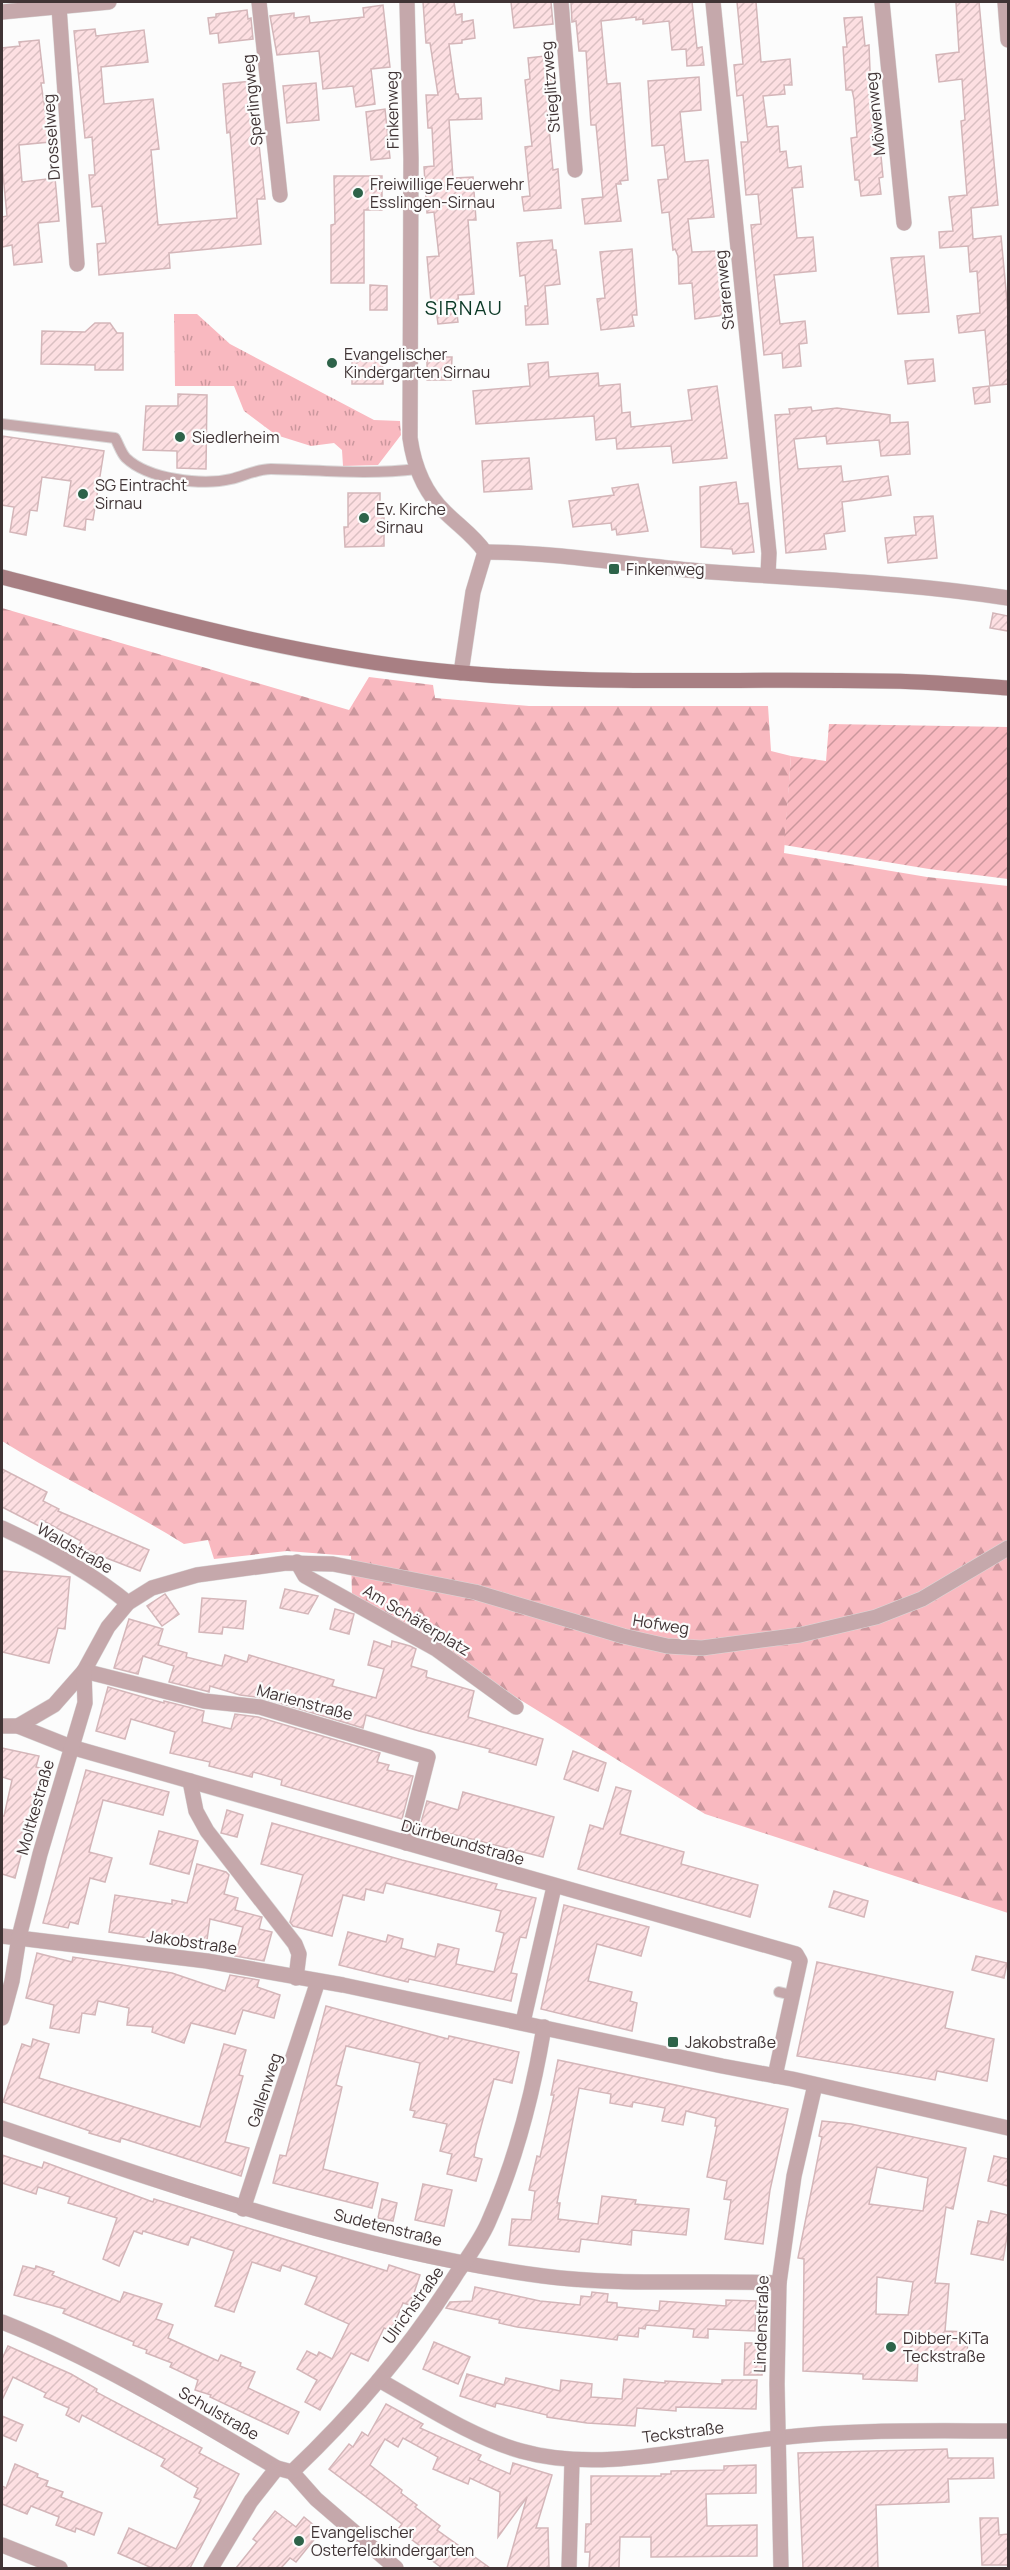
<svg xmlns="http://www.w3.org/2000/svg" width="1010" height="2570" viewBox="0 0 1010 2570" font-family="Manrope,sans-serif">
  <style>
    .forest { fill: url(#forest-firs) }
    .park { fill: url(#park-tufts) }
    .garden { fill: url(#garden-furrows) }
    .building { fill: url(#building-hatch); stroke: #d4b6b9; stroke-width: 1.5; fill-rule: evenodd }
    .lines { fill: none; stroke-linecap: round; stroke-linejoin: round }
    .lane-casing { stroke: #dad8d8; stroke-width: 12 }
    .street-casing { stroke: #dad8d8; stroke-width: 16 }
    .secondary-casing { stroke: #dad8d8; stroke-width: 16 }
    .lane { stroke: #c5a8ab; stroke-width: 10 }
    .street { stroke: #c5a8ab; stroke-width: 15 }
    .secondary { stroke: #a87f83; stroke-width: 15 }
    .poi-dot { fill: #2d6349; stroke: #fcfcfc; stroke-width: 2 }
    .labels { text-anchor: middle; stroke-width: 4.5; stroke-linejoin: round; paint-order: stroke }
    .street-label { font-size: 16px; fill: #403435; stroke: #fcfcfc }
    .poi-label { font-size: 16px; fill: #403435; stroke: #fcfcfc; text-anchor: start }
    .quarter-label { font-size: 20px; letter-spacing: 1.5px; fill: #0b3926; stroke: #fcfcfc }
  </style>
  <defs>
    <pattern id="forest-firs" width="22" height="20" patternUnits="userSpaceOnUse" patternTransform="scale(1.5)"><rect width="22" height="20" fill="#f9b9c0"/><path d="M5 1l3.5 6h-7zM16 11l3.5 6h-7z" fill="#cb979d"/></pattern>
    <pattern id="park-tufts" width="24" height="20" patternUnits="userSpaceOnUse" patternTransform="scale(1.5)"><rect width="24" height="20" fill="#f9b9c0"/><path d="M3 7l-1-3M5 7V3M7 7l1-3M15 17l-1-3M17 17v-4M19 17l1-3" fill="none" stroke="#cb979d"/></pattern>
    <pattern id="garden-furrows" width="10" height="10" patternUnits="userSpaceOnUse" patternTransform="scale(1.5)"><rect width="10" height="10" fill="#f9b9c0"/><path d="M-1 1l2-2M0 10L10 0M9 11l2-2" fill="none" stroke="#cb979d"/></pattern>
    <pattern id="building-hatch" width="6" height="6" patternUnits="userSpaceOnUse" patternTransform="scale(1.5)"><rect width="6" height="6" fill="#fddfe2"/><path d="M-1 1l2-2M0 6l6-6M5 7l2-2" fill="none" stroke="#dac0c2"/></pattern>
  </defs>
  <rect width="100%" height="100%" fill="#fcfcfc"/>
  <path class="forest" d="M2,608l347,102 20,-33 64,8 2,13 94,8h239l3,45 20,5 -7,97 143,24 81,9v1027l-303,-99 -353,-218 -1,-40 -64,-5 -73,8 -6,-19 -24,4c-59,-37 -123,-66 -182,-103z"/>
  <path class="park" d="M174,314h23l33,30 70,37 74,39 26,1 1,14 -23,30 -35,1 -1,-16 -8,-7 -23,3 -35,-11 -32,-24 -10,-25h-59z"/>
  <path class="garden" d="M829,724l179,3v152l-79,-10 -145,-24 7,-89 35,5z"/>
  <g class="building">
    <path d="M423,2h31l2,13 6,-1v8l11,-2 2,18 -13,2v3l-13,1 7,50h2l1,5 22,-1 1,21 -33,1 4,58 20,-1 3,43h-8l6,74 -16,1 1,9 -3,1 2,17 -20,2 -3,-23 -4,1 -4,-45 12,-1 -5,-44 -7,1 -3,-46 10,-1 -2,-38h-4l-2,-33h12l-8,-52h-4z"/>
    <path d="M511,2h40l2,22 -39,4z"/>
    <path d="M571,2h121l5,46 5,-1 2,18 -17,1 -1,-17 -14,1 -3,-29 -26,3v-5l-7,1v-3l-35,4 6,63 13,-1 8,97 -8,1 1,3h-5l5,37 -36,3 -3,-25 21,-2 -7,-72h-5l-5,-74h-7l-3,-30 -4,1z"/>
    <path d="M737,2h19l5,60 29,-3 2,26h-8l1,9 -22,2 4,31 11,-1 2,26 6,-1 2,17 13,-2 2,21 -11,1 5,50 16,-1 3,34 -42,4 6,49 25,-3 2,22 -8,1 2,22 -18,2 -1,-15 -18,2 -13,-130 10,-1 -3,-30 -12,1 -5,-53h7l-5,-47 -6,1 -3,-31 9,-1z"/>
    <path d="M958,2h21l19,203 -27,3 2,31 28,-3 7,76v72l-18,2 -5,-56 -26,3 -2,-17 23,-3 -3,-42 -7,1 -2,-26 -28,2 -1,-16 14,-1 -4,-34 18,-2 -6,-74 4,-1 -3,-41 -23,3 -3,-27 23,-3 -3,-49z"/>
    <path d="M383,5l7,62 -19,2 4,35 -19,3 -3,-21 -30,3 -4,-38 -42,4 -7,-39 24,-3v5l15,-2 1,7 54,-6 -1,-9z"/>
    <path d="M247,10l1,9 3,-1 2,21 -34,4 -1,-10 -8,1 -2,-16 8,-1v-3z"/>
    <path d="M862,17l3,29 4,-1 3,78 1,12h6l4,42 -4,1 2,16 -20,2 -2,-16h-4l-4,-42 6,-1 -3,-38 -2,-9h-6l-3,-43h4l-3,-29z"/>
    <path d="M95,29l1,7 48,-6 4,32 -47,5 3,37 49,-5 6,50 -8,1 7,75 79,-7 -7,-86 -3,1 -4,-49 29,-3 13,118h-8l4,45 -92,9 1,15 -71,7 -2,-31 9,-1 -4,-37 -10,1 -3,-32h6l-3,-38 -7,1 -11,-107z"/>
    <path d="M39,40l5,43h-3l9,59 -31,3 3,37 33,-4 4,43 -21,2 4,39 -28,3 -2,-20 -10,2v-30l5,-1 -5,-52v-116l18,-2 -1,-4z"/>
    <path d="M545,56l3,21h4l5,39 -9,1 5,53 5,-1 3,39 -37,3 -2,-14 8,-1 -5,-49 7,-1 -7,-66 5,-1 -2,-21z"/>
    <path d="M699,77l2,33 -21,2 5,50 23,-2 6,57 -26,2 4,33 26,-1 6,64 -29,4 -3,-36 -13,1 -1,-28 -3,-7 -2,1 -4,-38 -7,1 -4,-33 10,-1 -4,-34 -12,1 -4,-65z"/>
    <path d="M316,83l3,37 -32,3 -4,-37z"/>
    <path d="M385,109l5,49 -19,2 -5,-48z"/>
    <path d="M334,176h48v34h-18v73h-33v-58l4,-1z"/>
    <path d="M552,240l1,10h3l4,34 -15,2 3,38 -22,1 -1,-19h3l-3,-31 -5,1 -3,-33z"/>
    <path d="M632,249l5,66h-5l2,11 -33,4 -4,-31 8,-1 -5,-46z"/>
    <path d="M924,256l5,56 -31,2 -7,-56z"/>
    <path d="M370,285l17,1v24h-17z"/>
    <path d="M95,323h15l7,10h6v37h-28v-5l-54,-1 1,-33 43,1z"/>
    <path d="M352,352h30l1,32h-31z"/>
    <path d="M431,357h21l-1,23h-24v-21l4,1z"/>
    <path d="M933,359l2,22 -27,3 -3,-23z"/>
    <path d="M548,362l1,15 49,-4 1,13 21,-2 2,29 8,-1 1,15 61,-7 -4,-30 29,-4 10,72 -54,5 -2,-17 -54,3 -1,-11 -20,2 -2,-24 -118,8 -3,-33 57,-5 -2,-22z"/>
    <path d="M989,386l1,16 -15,2 -2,-16z"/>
    <path d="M178,394l29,1 -1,74 -29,-1v-17l-34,-1 3,-44h32z"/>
    <path d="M811,407l1,4 25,-3 53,7v8l18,-1 2,32 -29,2 -2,-16 -52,4 -1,-8 -32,3 4,30 43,-3 2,16 45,-6 3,19 -49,7 3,29 -21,3 2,15 -40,4 -11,-138 15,-1 -1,-5z"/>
    <path d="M2,436l102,15 -11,69 -7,-1 -1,11 -21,-4 7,-45 -29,-4 -5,34 -7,-1 -4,25 -16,-3 4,-25 -12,-2z"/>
    <path d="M529,458l3,31 -48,3 -2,-31z"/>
    <path d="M736,482l3,22 9,-1 6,49 -21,2 -1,-5 -31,-2 -1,-60z"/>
    <path d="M638,484l10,47 -31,4 -1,-6 -4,1 -1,-7 -38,4 -4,-26 45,-6 -2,-7z"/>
    <path d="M348,493h32v10h4v43l-39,1 -1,-20h4z"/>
    <path d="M933,516l4,42 -49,5 -3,-25 31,-3 -2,-18z"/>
    <path d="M993,613l15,3v15l-18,-3z"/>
    <path d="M2,1469l45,23 -4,9 16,8 -1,2 91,39 -9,21 -62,-24 3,-6 -39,-21 -3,6 -37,-19z"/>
    <path d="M2,1571l68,6 -5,52 -7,-1 -9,35 -47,-11z"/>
    <path d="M285,1589l33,7 -10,18 -28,-6z"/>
    <path d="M165,1594l14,20 -17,12 -15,-20z"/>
    <path d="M202,1598l44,3 -3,28 -20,-2 -1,7 -23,-2z"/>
    <path d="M335,1609l19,5 -5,20 -19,-5z"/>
    <path d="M129,1619l34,10 -5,16 29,8 -1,4 36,9 3,-11 22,7 2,-7 85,25 -2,6 44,12 8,-29 -16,-4 6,-24 17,6 1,-6 18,5 6,3 -5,17 16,5 -1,6 48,14 -6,26 75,22 -7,26 -47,-13 1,-3 -71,-18 -53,-16 -3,13 -100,-30 -23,-3 -30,-9 -1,6 -3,-1 -37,-9 5,-16 -31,-10 -5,18 -24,-6z"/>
    <path d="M108,1687l56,16v-2l40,10 -2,11 29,7 4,-15 23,3 122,36 -3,9 12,3 -2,5 26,6 -11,43 -121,-34 1,-5 -29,-8 -1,5 -43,-11 1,-4 -40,-9 5,-21 -44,-13 -6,20 -29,-8z"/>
    <path d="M2,1748l37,8 -3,11 8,2 -29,109 -13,-4v-58h2l8,-36 -10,-3z"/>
    <path d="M573,1751l33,12 -8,28 -34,-12z"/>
    <path d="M86,1770l83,22 -6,23 -60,-15 -14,52 23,6 -7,24 -15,-4 -12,46 -8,-2 -2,6 -25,-5z"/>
    <path d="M616,1787l15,4 -11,43 64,18 -3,12 77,21 -8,32 -172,-48 12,-44 13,4z"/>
    <path d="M463,1792l91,25 -11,40 -123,-31 7,-25 31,9z"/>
    <path d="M227,1810l16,5 -6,22 -16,-4z"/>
    <path d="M272,1823l130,37 95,24 -2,5 41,9 -10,40 -6,-1 -9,36 6,1 -6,27 -102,-22 -1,3 -69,-17 9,-33 38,10 2,-7 15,4 -2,9 34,9 3,-13 21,5 -3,15 38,8 10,-39 -8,-2 5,-20 -115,-28 -3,10 -17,-4 -2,11 -21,-5 -11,41 -39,-10 -3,-4 13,-47 -42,-11z"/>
    <path d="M159,1831l39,10 -9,33 -39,-10z"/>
    <path d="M197,1864l29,8 3,3 -5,19 14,4 -3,12 27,7 -3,12 13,3 -8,29 -29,-5 8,-29 -33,-8 -4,28 -97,-15 6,-37 57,9v-4l15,3z"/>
    <path d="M834,1891l34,10 -4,16 -35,-10z"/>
    <path d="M564,1905l85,22 -8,29 -44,-12 -9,37 44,11 -2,9 7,2 -5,28 -91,-22z"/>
    <path d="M37,1953l35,9 1,-5 99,16 53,18 5,-16 29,5 -2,7 23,8 -6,23 -31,-8 -8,24 -44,-11 -7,20 -32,-11 1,-5 -26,-2 2,-17 -31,-7 -3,14 -13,-2 -3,20 -29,-5 4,-23 -28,-7z"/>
    <path d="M976,1956l31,7 -3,15 -32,-8z"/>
    <path d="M817,1962l136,30 -8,36 49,11 -7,42 -50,-10 -2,9 -138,-24z"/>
    <path d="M326,2006l122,33 1,-3 70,16 -7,31 -18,-4 -18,66 -2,12 8,2 -6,22 -29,-7 5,-20 -12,-3 7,-27 -34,-7 2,-6 -5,-1 10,-47 -74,-17 -10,39 6,2 -19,82 55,14 -6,25 -99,-25 7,-28 6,1z"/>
    <path d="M33,2039l16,5 -10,34 161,49 24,-83 22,6 -7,25 4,1 -18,66 24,6 -8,28 -120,-38 -1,4 -31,-9 1,-2 -87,-29 19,-58 9,3z"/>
    <path d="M558,2060l230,49 -18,81 -7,54 -38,-5 6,-39 -7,-1 3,-18 -20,-4 10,-51h-2l1,-8 -30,-7 -3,14 -21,-4 3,-13 -32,-6 -1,5 -22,-4 1,-9 -32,-6 -22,115h3l-2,16 40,5 4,-28 34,4 -1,4 54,5 -3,26 -54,-5 -1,15 -50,-6 -2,13 -70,-7 3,-26 19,1 4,-29 -6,-1 8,-34 3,1 14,-62h-3z"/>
    <path d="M822,2121l29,3 115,24 -13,61 -7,-2 -11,76 14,1 -4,47 23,1 -1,30 -49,-2 -1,21 -54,-2v-5l-60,-3 1,-112 -6,-1 24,-121 -3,-1zM877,2167l51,11 -5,33 -54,-7zM877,2277l36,5 -5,33 -32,-1z"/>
    <path d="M2,2155l40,13 2,-6 109,40 1,-3 233,72 2,-6 31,10 -10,30 -7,-2 -12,28 -7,-3 -16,33 -17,-8 -31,57 -15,-8 12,-22 -20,-11 10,-18 10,5 2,-4 13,7 17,-35 -44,-20 12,-27 -35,-12 -2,6 -28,-9 -18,50 -19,-6 19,-55 -43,-14 -3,8 -45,-14 -1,3 -8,-3 -15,35 -16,-7 14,-41 -49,-15 2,-6 -32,-10 -2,7 -34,-11z"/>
    <path d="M994,2156l14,3v27l-20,-5z"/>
    <path d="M423,2184l29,6 -8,36 -29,-6z"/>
    <path d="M382,2199l15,4 -4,18 -15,-3z"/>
    <path d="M991,2211l17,4v16l-5,29 -32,-6 7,-33 10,2z"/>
    <path d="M23,2266l12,3 1,-3 18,6 -2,3 68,27 4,-10 38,12 -6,15 17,6 -5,13 50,23 3,-6 20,8 -1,3 15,6 -7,16 51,24 -11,22 -78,-37 1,-2 -16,-5 3,-10 -28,-13 2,-4 -26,-10 1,-3 -14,-5 1,-3 -71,-29 2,-4 -51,-14z"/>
    <path d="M475,2287l65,14 40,4 1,-9 10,1 1,-5 16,2 -1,8 10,1v4l42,4 1,-10 66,5v-6l30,1 -1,30 -47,-2v9l-15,-1 1,-8 -48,-4 -1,4 -6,-1 -1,9 -20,-2 -1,5 -100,-13 -18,-4 1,-3 -54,-12 4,-6 22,-1z"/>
    <path d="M434,2342l36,15 -12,27 -35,-15z"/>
    <path d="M745,2343h18l-1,32h-18z"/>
    <path d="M8,2346l63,28 26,15 -1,3 106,56 -3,5 40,21 -49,94h-38l-34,-15 11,-25 47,21 25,-49 -7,-3 4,-9 -37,-22 4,-7 -83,-44 -3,7 -13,-7 3,-7 -25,-11 2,-4 -33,-16 -11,23v-41z"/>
    <path d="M467,2374l37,11 2,-7 54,13 1,-11 31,4 -1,13 31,2 2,-20 41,4v-2l57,3v-4h35l-1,29 -80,-2v4l-39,-3 -2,18 -48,-3 -40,-6v-2l-51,-12 -1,4 -35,-11z"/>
    <path d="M386,2404l37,20 -3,4 61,27 -3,5 32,14 3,-11 39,12 -16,53h12l1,40h-42l20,-71 -29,40 2,-45 -30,-14 -2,6 -35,-15 5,-12 -35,-19 -5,9 -13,-8 -15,26 32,25 -1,3 16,12 -2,2 25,19 -3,4 53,38h-48l-24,-18 2,-4 -22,-17 4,-5 -73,-55 20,-25 4,3 9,-15 6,4z"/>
    <path d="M2,2416l21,9 -7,16 -14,-6z"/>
    <path d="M947,2449l1,9h45l1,20 -46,1 1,23 -73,3 2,63h-75l-5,-115z"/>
    <path d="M15,2464l23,10 -1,3 11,4 -2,5 17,6 -2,5 41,16 -8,22 -18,-7 -1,4 -19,-7 3,-8 -28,-11 -4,8 -25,-10v-18l4,2z"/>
    <path d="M756,2465v28l-50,1 1,32 50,-1v31l-106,1v-20h-31l-1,31h-30l1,-16h-5l1,-28h5v-48h70v-2h10v-3l53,-1v-4z"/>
    <path d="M275,2511l21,16 8,-10 17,14 -25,31 -6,-4 -9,10h-45l21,-26 -4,-3z"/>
    <path d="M980,2518h18l1,17 9,-1v31h-26z"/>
  </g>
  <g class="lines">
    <g class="lane-casing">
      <g id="lane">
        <path d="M2,424l113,14c4,7 6,15 11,20 22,21 76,28 105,21 13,-3 26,-10 40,-10 49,1 97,6 146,0"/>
        <path d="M779,1992l13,3"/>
      </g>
    </g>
    <g class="street-casing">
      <g id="street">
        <path d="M259,2l21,193"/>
        <path d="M407,2l4,157 -1,279c4,28 14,54 35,74 14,14 29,24 40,40"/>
        <path d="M561,2l14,168"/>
        <path d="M713,2l56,551 -1,22"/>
        <path d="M882,2l22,221"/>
        <path d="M1005,2l3,38"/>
        <path d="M59,7l18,257"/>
        <path d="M2,12l107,-10"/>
        <path d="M485,552c71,0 143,13 214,19 103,8 207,11 309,27"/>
        <path d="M461,673l12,-81 12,-40"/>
        <path d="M2,1528c43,20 89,44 126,75"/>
        <path d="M297,1562l8,14 131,73 80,58"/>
        <path d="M84,1671l120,30 56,6 168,50 -22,86"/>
        <path d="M2,1726h16l53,21 725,207 4,7 -25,115"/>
        <path d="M18,1726l36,-21 30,-34 24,-44 20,-24 24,-15 45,-13 89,-12 47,1 142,28 148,44 44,10 35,2 98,-13 76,-18 46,-18 86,-51"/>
        <path d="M190,1781l6,30 11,20 88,113 4,10 -3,24"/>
        <path d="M2,1936l205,25 136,24 379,81 70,13 216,49"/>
        <path d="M2,2018l10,-37 7,-44 21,-83 45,-151 -1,-32"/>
        <path d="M523,2022l31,-135"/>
        <path d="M2,2128c177,60 355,123 541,148 78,10 158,4 236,7"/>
        <path d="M243,2209l75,-228"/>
        <path d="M2,2322c96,38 186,93 275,146l15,4 24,27 80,69"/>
        <path d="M379,2380c45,25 92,57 142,71 81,23 173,-5 256,-13 77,-9 155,-7 231,-7"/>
        <path d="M292,2472c63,-60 119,-125 165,-199 11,-16 23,-32 31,-50 28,-63 45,-129 56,-196"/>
        <path d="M2,2545l58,23"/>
        <path d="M211,2568l40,-67 26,-33"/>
        <path d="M569,2568l3,-107"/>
        <path d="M781,2568l-4,-184 2,-101 15,-107 21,-91"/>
      </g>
    </g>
    <g class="secondary-casing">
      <path id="secondary" d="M2,577c145,37 290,79 439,94 146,15 293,7 440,10 42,0 85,4 127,7"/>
    </g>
    <use href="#lane" class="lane"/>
    <use href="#street" class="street"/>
    <use href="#secondary" class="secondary"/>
  </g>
  <g class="poi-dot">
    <circle cx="358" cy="193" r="6"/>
    <circle cx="332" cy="363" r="6"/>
    <circle cx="180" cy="437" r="6"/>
    <circle cx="83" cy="494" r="6"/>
    <circle cx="364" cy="518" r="6"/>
    <rect x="608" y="563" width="12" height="12" rx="3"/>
    <rect x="667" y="2036" width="12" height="12" rx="3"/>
    <circle cx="891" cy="2347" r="6"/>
    <circle cx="299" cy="2541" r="6"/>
  </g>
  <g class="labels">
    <g class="street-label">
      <text transform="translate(550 87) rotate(-95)" y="6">Stieglitzweg</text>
      <text transform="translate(252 100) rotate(-96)" y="6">Sperlingweg</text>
      <text transform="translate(392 110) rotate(-91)" y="6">Finkenweg</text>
      <text transform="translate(875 114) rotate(-96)" y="6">Möwenweg</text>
      <text transform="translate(51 137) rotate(-94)" y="6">Drosselweg</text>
      <text transform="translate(724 290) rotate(-96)" y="6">Starenweg</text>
      <text transform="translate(75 1548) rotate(30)" y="6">Waldstraße</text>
      <text transform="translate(417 1620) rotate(31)" y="6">Am Schäferplatz</text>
      <text transform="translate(661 1624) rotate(9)" y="6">Hofweg</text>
      <text transform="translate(305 1702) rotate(15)" y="6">Marienstraße</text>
      <text transform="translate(35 1807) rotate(-74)" y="6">Moltkestraße</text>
      <text transform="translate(463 1842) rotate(16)" y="6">Dürrbeundstraße</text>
      <text transform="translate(192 1942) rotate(8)" y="6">Jakobstraße</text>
      <text transform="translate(264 2090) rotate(-72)" y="6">Gallenweg</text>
      <text transform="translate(388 2227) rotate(14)" y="6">Sudetenstraße</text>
      <text transform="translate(413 2305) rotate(-54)" y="6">Ulrichstraße</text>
      <text transform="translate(761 2324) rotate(-88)" y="6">Lindenstraße</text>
      <text transform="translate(219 2413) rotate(30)" y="6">Schulstraße</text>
      <text transform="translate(683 2432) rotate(-7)" y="6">Teckstraße</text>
    </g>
    <g class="poi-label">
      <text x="370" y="190">Freiwillige Feuerwehr<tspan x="370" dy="18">Esslingen-Sirnau</tspan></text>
      <text x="344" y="360">Evangelischer<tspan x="344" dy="18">Kindergarten Sirnau</tspan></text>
      <text x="192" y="443">Siedlerheim</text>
      <text x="95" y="491">SG Eintracht<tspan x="95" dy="18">Sirnau</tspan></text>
      <text x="376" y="515">Ev. Kirche<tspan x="376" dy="18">Sirnau</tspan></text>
      <text x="626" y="575">Finkenweg</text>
      <text x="685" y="2048">Jakobstraße</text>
      <text x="903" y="2344">Dibber-KiTa<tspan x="903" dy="18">Teckstraße</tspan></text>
      <text x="311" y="2538">Evangelischer<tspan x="311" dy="18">Osterfeldkindergarten</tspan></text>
    </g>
    <g class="quarter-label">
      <text x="464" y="315">SIRNAU</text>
    </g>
  </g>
  <rect width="1010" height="2570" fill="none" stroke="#403435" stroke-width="6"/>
</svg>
